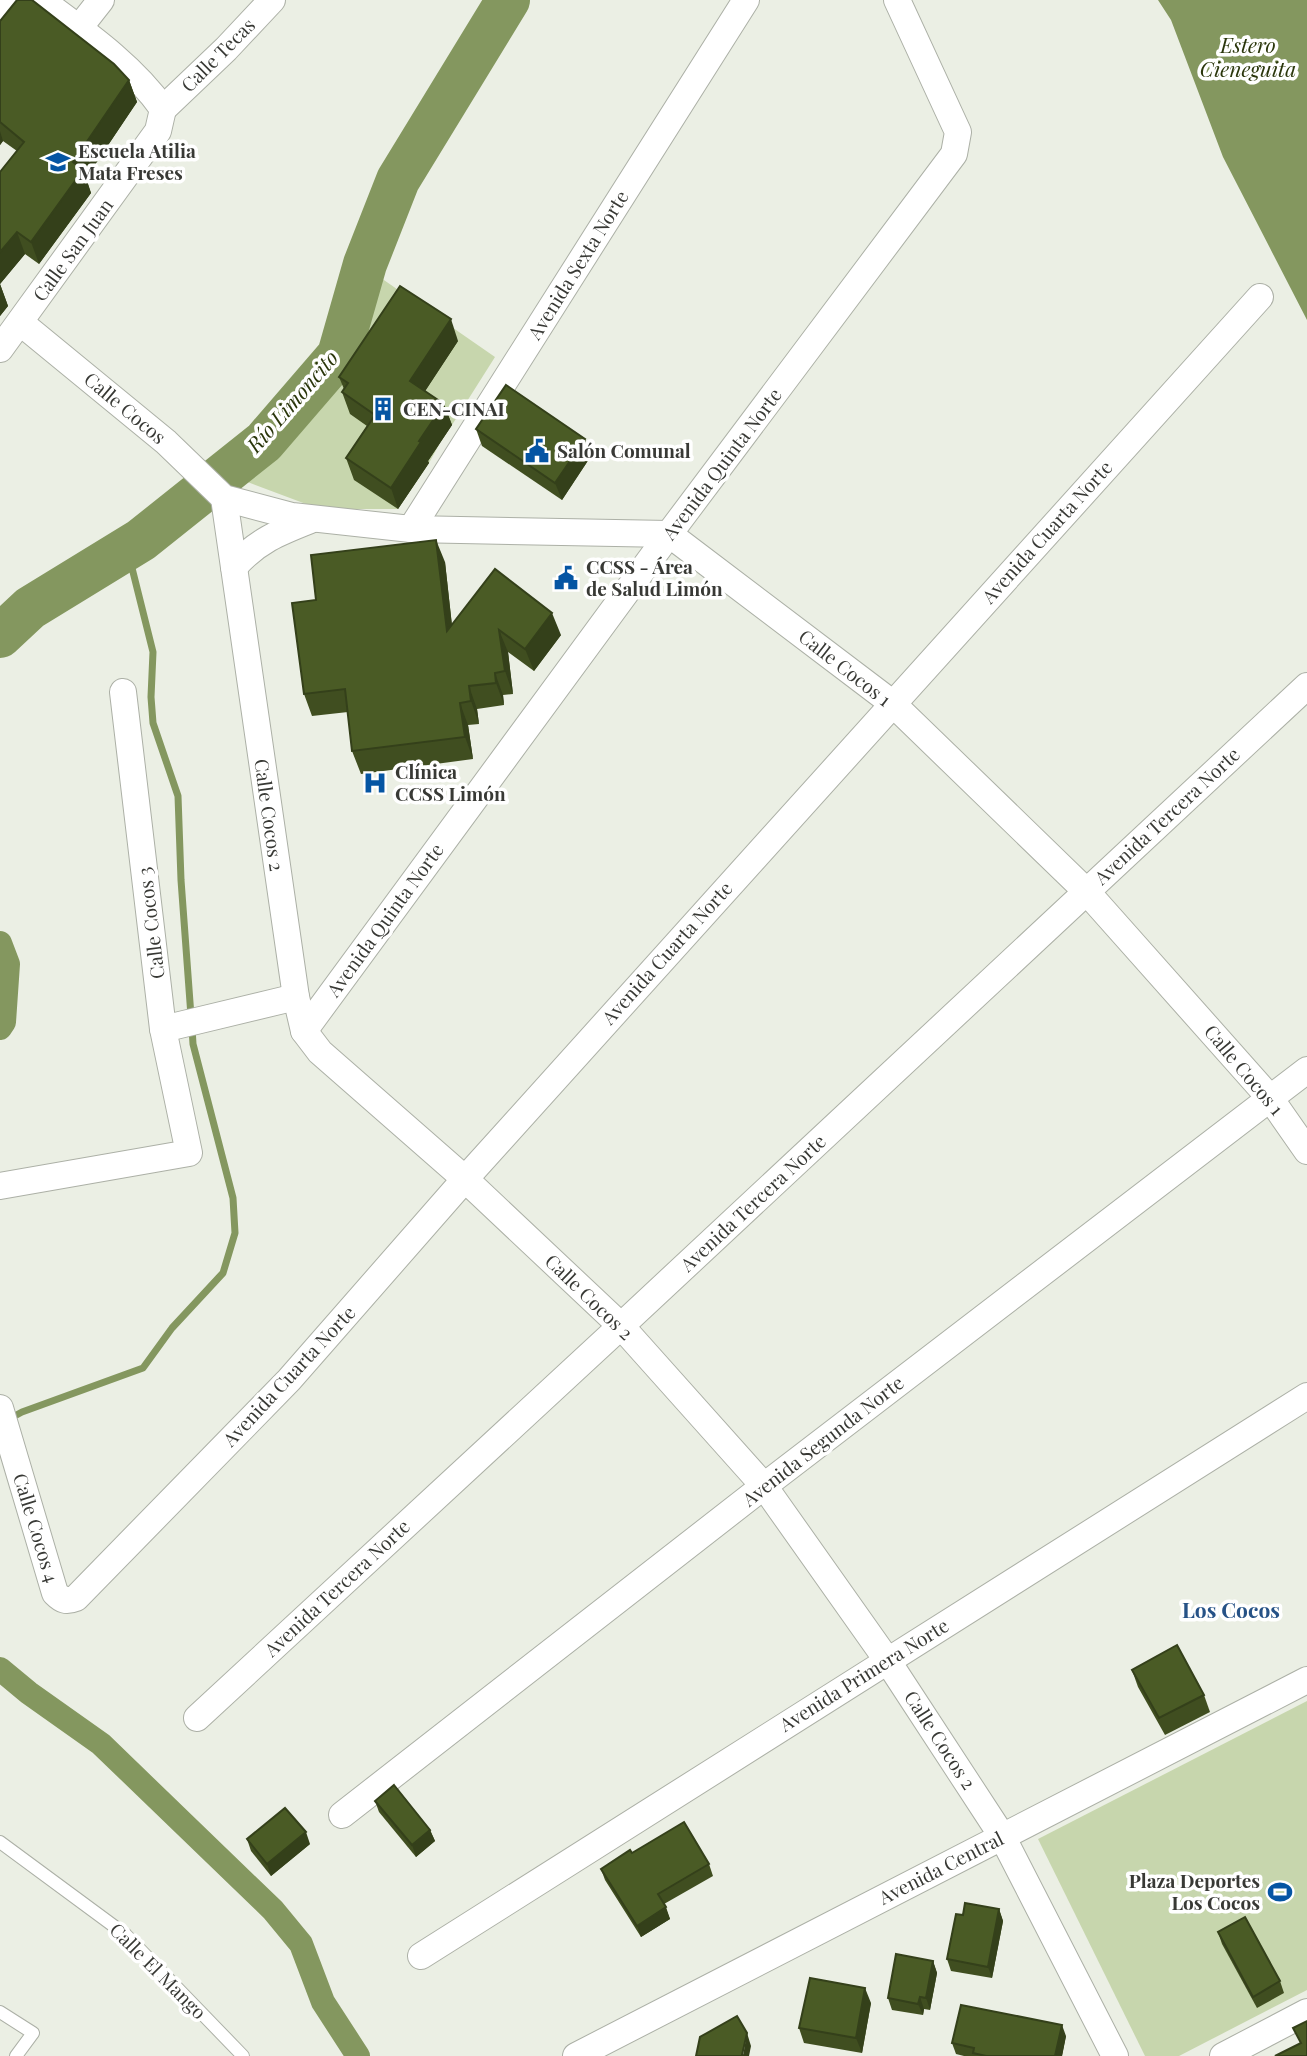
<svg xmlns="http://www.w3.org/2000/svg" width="1307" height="2056" viewBox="0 0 1307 2056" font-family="'Playfair Display',serif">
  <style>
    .green { fill: #c7d6ad }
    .water { fill: #84975f }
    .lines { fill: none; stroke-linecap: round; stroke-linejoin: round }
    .stream { stroke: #84975f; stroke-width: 7 }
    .canal { stroke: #84975f; stroke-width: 24 }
    .river { stroke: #84975f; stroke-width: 44 }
    .service-casing { stroke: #acb0a6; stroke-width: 14 }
    .minor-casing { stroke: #acb0a6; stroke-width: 28 }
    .service { stroke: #fff; stroke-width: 12 }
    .minor { stroke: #fff; stroke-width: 26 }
    .wall { fill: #404e20 }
    .shaded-wall { fill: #34401a }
    .building { fill: #4a5b25; stroke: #34401a; stroke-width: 2 }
    .labels { text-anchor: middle; stroke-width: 7; stroke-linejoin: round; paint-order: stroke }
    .street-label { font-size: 19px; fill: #383935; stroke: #fff }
    .poi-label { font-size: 19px; font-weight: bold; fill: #383935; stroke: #fff; text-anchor: start }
    .water-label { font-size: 21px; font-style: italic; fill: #2a360b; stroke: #fff }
    .neighbourhood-label { font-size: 21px; font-weight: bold; fill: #265286; stroke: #fff }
  </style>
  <rect width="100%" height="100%" fill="#ebefe4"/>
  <g class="green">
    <path d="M381,278l114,79 -43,68 -28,-19 -12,18 28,19 -11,20 -62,-38 31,84h-59l-33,-5 -61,-23 29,-30 79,-92z"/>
    <path d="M1307,1701v289l-128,66h-34l-107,-217z"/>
  </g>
  <path class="water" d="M1158,0h149v320l-84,-163 -52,-137z"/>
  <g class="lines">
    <g class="stream">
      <path d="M127,548l26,104 -2,45 2,26 25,73 3,84 10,136"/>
      <path d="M9,1419l13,-7 121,-44 29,-40 51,-55 12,-40 -2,-35 -40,-154 -1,-16"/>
    </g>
    <g class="canal">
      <path d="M0,943l8,21 -4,58 -4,6"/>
      <path d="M0,1669l29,24 72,51 172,166 28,34 22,58 35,54"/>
    </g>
    <path class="river" d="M0,636l30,-28 111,-68 123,-98 75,-87 26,-91 33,-84 110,-180"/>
    <g class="service-casing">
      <g id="service">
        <path d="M0,1842l126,93 117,121"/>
        <path d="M0,2012l33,21 -17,23"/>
      </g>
    </g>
    <g class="minor-casing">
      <g id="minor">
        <path d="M0,21l16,-21"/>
        <path d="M79,28l22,-28"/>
        <path d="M163,109l63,-60 46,-49"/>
        <path d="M21,323l145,119 58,56 68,18 119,13 258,5 223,169 194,188 184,207 37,53"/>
        <path d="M0,349l158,-218 5,-22c-31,-44 -79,-77 -122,-109"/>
        <path d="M224,498l72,499 8,34 16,21 145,127 156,147 143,160 123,174 115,176 113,220"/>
        <path d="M411,529l335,-529"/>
        <path d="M234,567c24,-27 46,-35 79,-48"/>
        <path d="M163,1029l133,-32"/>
        <path d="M304,1031l365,-497 285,-380 4,-22 -61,-132"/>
        <path d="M0,1186l189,-33 -26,-124 -40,-337"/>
        <path d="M0,1408l55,185c7,7 11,9 21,5l213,-218 176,-201 795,-882"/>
        <path d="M197,1718l424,-392 686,-640"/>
        <path d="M342,1815l422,-329 543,-416"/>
        <path d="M421,1956l886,-560"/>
        <path d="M576,2056l731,-376"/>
        <path d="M1223,2056l84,-44"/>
      </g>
    </g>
    <use href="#service" class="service"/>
    <use href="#minor" class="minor"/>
  </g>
  <g class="wall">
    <path d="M0,21l129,59 8,22 -51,76 5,15 -52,71 -14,-10 -25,30 8,22 -8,10v-144l17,-21 -14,-10 -3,4z"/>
    <path d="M458,341l-33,50 19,13 8,21 -24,36 1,2 -31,46 -44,-29 -8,-22 21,-32 -17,-12 -8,-22 2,-3 -5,-12z"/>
    <path d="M476,429l115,27 -29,44 -80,-54z"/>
    <path d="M445,562l7,63 109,10 -27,36 -26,-19 5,42 -10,1 1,10 -27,4 2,15 -11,1 5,34 -112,15 -9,-23 -4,-39 -36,4 -8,-22 12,-94z"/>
    <path d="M1132,1670l72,25 6,17 -45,23 -27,-48z"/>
    <path d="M375,1801l55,29 5,11 -19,16 -37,-45z"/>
    <path d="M247,1839l63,5 -39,32 -20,-25z"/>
    <path d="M632,1853l77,11 4,12 -49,28 6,15 -29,18 -36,-57 -4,-11z"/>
    <path d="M999,1909l4,12 -11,57 -41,-7 -4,-12 16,-44z"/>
    <path d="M1218,1932l62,49 4,12 -27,15 -35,-64z"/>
    <path d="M933,1961l4,12 -7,37 -6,-1 -1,6 -31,-5 -4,-12z"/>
    <path d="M871,2003l-9,50 -58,-10 -5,-15z"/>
    <path d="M1066,2036l-4,20h-98l-8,-2 -4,-11z"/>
  </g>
  <g class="shaded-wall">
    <path d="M129,80l8,22 -51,76 5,15 -52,71 -8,-22 42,-80z"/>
    <path d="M0,131l3,10 -3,4z"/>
    <path d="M17,232l8,22 -25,30 8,22 -8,10v-64z"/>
    <path d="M451,319l7,22 -40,61 -8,-21z"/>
    <path d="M444,404l8,21 -24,36 1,2 -31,46 -7,-21 28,-47z"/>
    <path d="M585,439l6,17 -29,44 -7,-17z"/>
    <path d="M436,540l9,22 10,92 -8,-23z"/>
    <path d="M552,613l9,22 -27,36 -9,-22z"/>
    <path d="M499,630l9,22 5,42 -8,-23z"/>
    <path d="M495,673l8,22 1,10 -8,-22z"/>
    <path d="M469,686l8,23 2,15 -8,-23z"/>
    <path d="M460,703l8,22 5,34 -8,-22z"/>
    <path d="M430,1830l5,11 -19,16 -4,-12z"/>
    <path d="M306,1832l4,12 -39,32 -4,-12z"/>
    <path d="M666,1907l4,12 -29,18 -4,-11z"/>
    <path d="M999,1909l4,12 -11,57 -4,-11z"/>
    <path d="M933,1961l4,12 -7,37 -4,-12z"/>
    <path d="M865,1988l6,15 -9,50 -6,-15z"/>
    <path d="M920,1997l4,12 -1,6 -5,-11z"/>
    <path d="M1062,2025l4,11 -4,20h-7z"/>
    <path d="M747,2033l4,13 -2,10h-6z"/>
  </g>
  <g class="building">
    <path d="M17,0h15l82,64 15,16 -56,82 10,8 -52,72 -14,-10 -17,20v-80l24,-30 -24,-20v-101z"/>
    <path d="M400,286l51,33 -41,62 34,23 -25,37 2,1 -30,46 -45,-30 29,-43 -33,-23 6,-9 -9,-6z"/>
    <path d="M506,385l79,54 -30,44 -79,-54z"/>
    <path d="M436,540l11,91 48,-62 57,44 -27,36 -26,-19 6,41 -10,2 1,10 -27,3 2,15 -11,2 5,34 -113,14 -7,-62 -41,5 -12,-91 24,-3 -5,-45z"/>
    <path d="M1177,1645l27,50 -45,23 -27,-48z"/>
    <path d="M394,1785l36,45 -18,15 -37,-44z"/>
    <path d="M285,1808l21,24 -39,32 -20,-25z"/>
    <path d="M684,1822l25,42 -51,30 8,13 -29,19 -36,-57 29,-19 2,3z"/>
    <path d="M965,1903l34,6 -11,58 -41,-8 9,-45 7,1z"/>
    <path d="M1245,1917l35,64 -27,16 -35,-65z"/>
    <path d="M896,1954l37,7 -7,37 -6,-1 -2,7 -30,-6z"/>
    <path d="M810,1978l55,10 -9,50 -57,-10z"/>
    <path d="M961,2005l101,20 -7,31h-69l-13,-3 1,-5 -22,-5z"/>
    <path d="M737,2016l10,17 -5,22 4,1h-50l4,-19z"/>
    <path d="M1307,2021v35h-32l26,-13 -8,-15z"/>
  </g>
  <defs>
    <g id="school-bare" transform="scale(1.89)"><path d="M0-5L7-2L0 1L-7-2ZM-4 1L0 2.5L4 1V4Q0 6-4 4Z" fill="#0555a3" stroke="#fff" stroke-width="2.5" paint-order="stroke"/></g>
    <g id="building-bare" transform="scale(1.89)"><path d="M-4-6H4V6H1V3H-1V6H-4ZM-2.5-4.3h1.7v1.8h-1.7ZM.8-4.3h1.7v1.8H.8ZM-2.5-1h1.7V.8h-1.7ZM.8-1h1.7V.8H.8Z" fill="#0555a3" stroke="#fff" stroke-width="2.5" paint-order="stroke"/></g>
    <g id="civic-bare" transform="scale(1.89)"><path d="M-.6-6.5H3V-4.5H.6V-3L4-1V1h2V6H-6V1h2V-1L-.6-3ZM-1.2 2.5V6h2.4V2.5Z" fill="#0555a3" stroke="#fff" stroke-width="2.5" paint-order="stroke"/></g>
    <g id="hospital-bare" transform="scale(1.89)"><path d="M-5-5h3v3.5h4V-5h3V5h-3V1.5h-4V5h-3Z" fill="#0555a3" stroke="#fff" stroke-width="2.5" paint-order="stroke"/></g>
    <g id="stadium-bare" transform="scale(1.89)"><path d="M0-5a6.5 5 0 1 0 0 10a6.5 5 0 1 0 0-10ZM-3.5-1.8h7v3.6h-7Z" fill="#0555a3" stroke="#fff" stroke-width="2.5" paint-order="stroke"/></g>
  </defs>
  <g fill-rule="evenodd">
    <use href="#school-bare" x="58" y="162"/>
    <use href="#building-bare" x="383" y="409"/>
    <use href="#civic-bare" x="537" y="451"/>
    <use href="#civic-bare" x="566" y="578"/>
    <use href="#hospital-bare" x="375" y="783"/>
    <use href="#stadium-bare" x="1280" y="1892"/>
  </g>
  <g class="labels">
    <g class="street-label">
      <text transform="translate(218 55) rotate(-45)" y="7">Calle Tecas</text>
      <text transform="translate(73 250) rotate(-54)" y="7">Calle San Juan</text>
      <text transform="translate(578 265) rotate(-58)" y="7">Avenida Sexta Norte</text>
      <text transform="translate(125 408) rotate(40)" y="7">Calle Cocos</text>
      <text transform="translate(722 464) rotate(-53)" y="7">Avenida Quinta Norte</text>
      <text transform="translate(1047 532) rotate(-48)" y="7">Avenida Cuarta Norte</text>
      <text transform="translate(845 668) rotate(38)" y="7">Calle Cocos 1</text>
      <text transform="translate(269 815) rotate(82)" y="7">Calle Cocos 2</text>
      <text transform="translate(1167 816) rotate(-43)" y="7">Avenida Tercera Norte</text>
      <text transform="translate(385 920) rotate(-54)" y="7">Avenida Quinta Norte</text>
      <text transform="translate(151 923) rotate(-97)" y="7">Calle Cocos 3</text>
      <text transform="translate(667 953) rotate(-48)" y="7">Avenida Cuarta Norte</text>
      <text transform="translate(1244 1070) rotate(50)" y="7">Calle Cocos 1</text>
      <text transform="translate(753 1203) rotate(-43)" y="7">Avenida Tercera Norte</text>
      <text transform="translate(589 1297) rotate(44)" y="7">Calle Cocos 2</text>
      <text transform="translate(289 1376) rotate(-47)" y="7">Avenida Cuarta Norte</text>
      <text transform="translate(823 1441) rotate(-38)" y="7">Avenida Segunda Norte</text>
      <text transform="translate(36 1528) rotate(73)" y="7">Calle Cocos 4</text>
      <text transform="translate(337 1588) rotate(-43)" y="7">Avenida Tercera Norte</text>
      <text transform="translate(864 1675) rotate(-32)" y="7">Avenida Primera Norte</text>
      <text transform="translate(940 1740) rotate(57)" y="7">Calle Cocos 2</text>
      <text transform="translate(941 1868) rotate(-27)" y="7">Avenida Central</text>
      <text transform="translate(158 1971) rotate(45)" y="7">Calle El Mango</text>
    </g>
    <g class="poi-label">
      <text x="78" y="158">Escuela Atilia<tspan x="78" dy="22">Mata Freses</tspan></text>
      <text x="403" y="416">CEN-CINAI</text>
      <text x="557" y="458">Salón Comunal</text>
      <text x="586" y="574">CCSS - Área<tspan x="586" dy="22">de Salud Limón</tspan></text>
      <text x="395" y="779">Clínica<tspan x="395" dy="22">CCSS Limón</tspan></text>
      <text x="1260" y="1888" text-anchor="end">Plaza Deportes<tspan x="1260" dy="22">Los Cocos</tspan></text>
    </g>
    <g class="water-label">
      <text x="1248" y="53">Estero<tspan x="1248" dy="24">Cieneguita</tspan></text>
      <text transform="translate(293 402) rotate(-49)" y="7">Río Limoncito</text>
    </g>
    <g class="neighbourhood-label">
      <text x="1231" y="1618">Los Cocos</text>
    </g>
  </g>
</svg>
